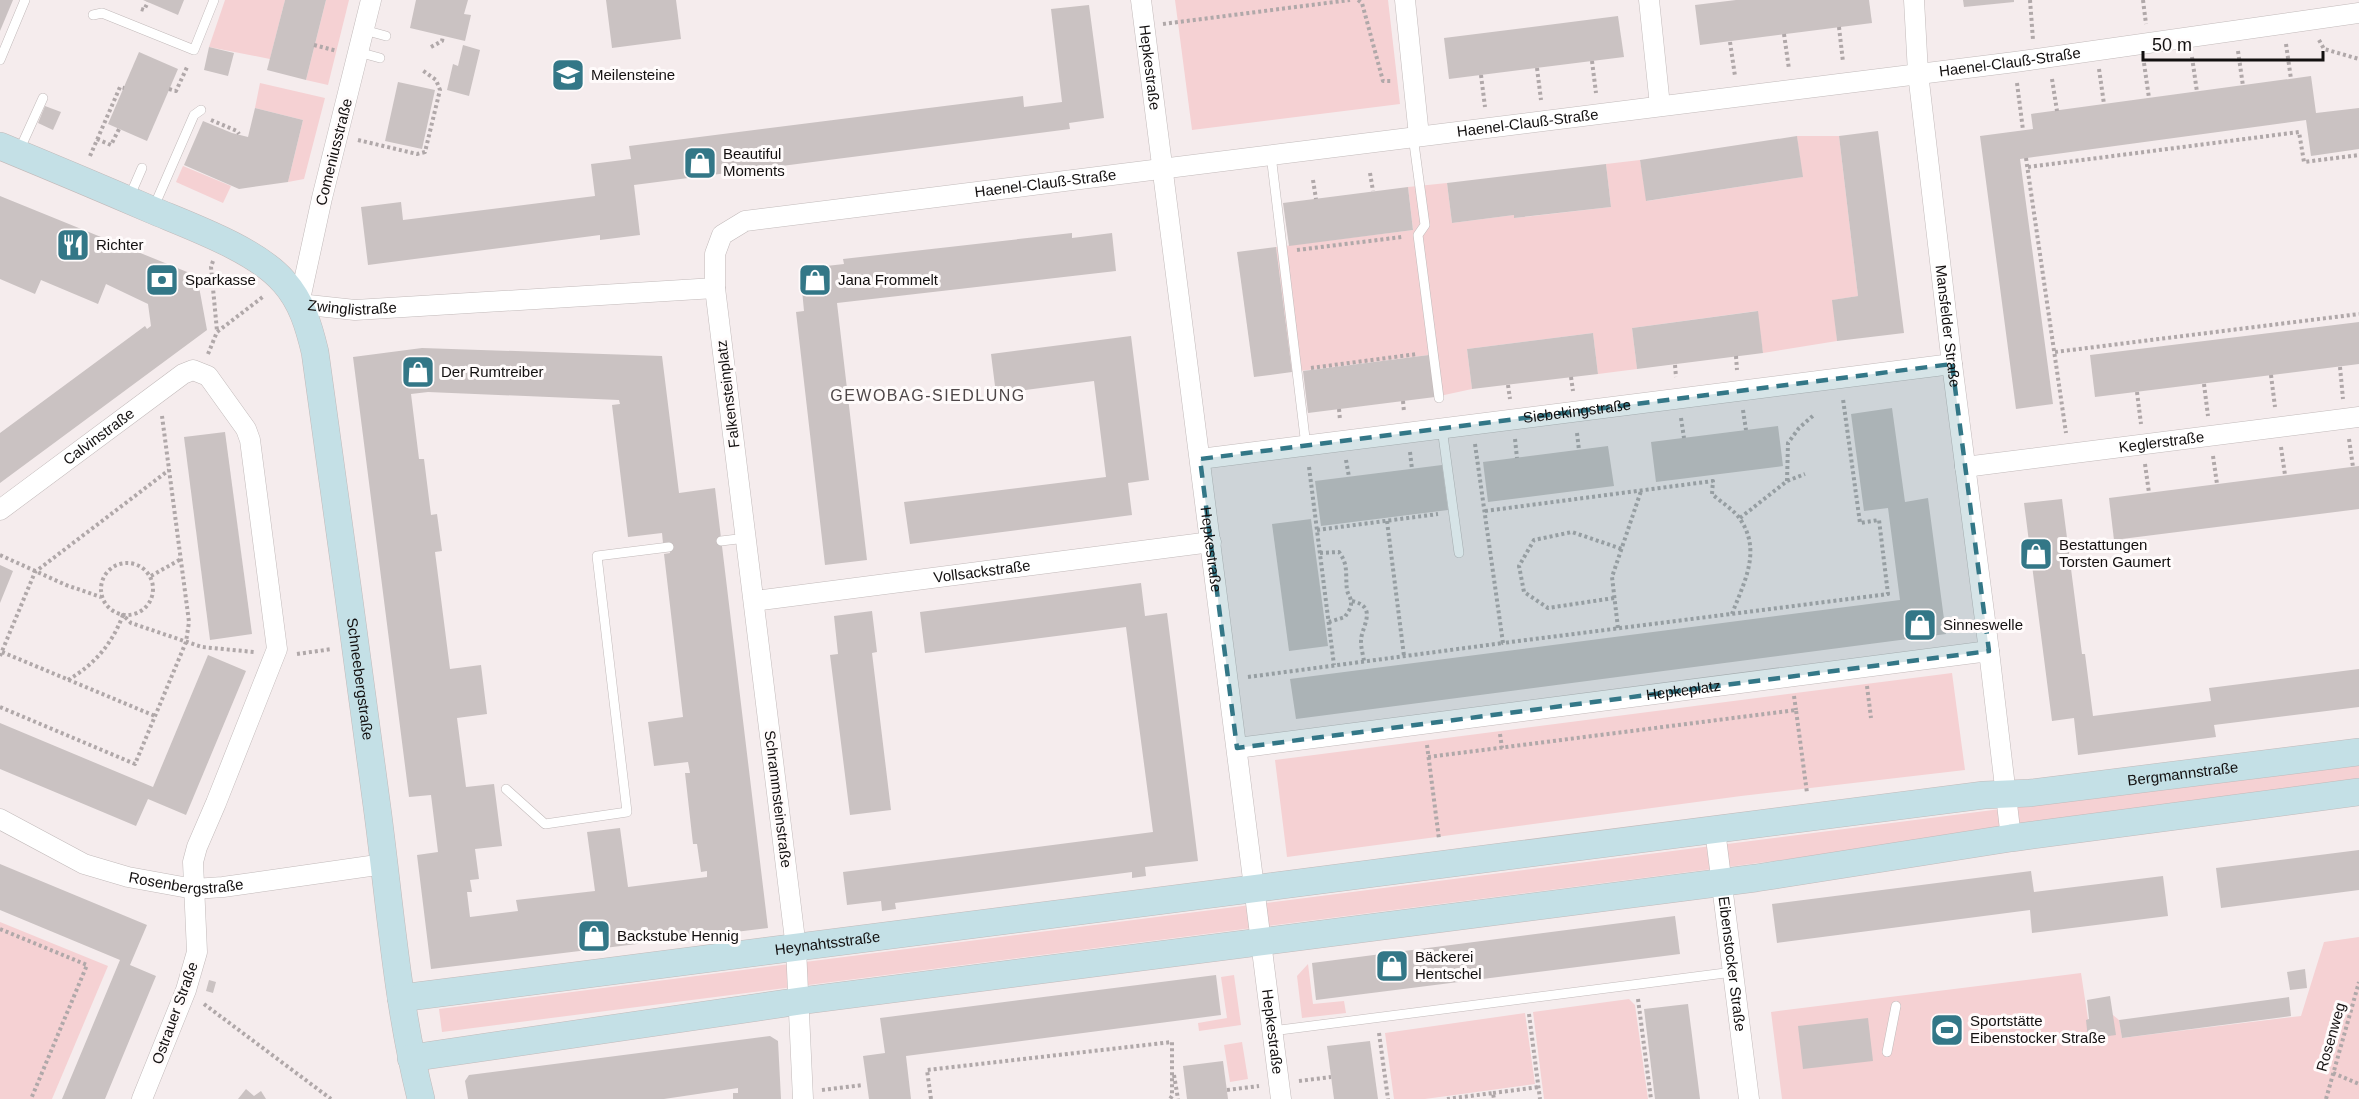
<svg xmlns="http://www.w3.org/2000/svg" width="2359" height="1099" viewBox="0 0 2359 1099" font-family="Arial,sans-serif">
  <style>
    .green { fill: #f5d1d3 }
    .building { fill: #cac2c2; fill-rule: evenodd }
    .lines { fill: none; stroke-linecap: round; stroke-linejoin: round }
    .lane-casing { stroke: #c2baba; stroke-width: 10 }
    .street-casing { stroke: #c2baba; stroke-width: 21 }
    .secondary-casing { stroke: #c2baba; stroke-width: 28 }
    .path { stroke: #b0a8a9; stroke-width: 4; stroke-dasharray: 3 3; stroke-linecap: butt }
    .lane { stroke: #fff; stroke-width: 9 }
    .street { stroke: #fff; stroke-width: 20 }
    .secondary { stroke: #c4e0e6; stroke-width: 27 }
    .marked { fill: #337787; fill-opacity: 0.2; stroke: #337787; stroke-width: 4.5; stroke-dasharray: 12 8; stroke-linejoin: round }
    .labels { text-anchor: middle; stroke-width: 6; stroke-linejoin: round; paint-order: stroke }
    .street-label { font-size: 15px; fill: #131010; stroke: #fffbfb }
    .poi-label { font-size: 15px; fill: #131010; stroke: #fffbfb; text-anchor: start }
    .neighbourhood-label { font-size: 16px; letter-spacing: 1.5px; fill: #4e4748; stroke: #fffbfb }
  </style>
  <rect width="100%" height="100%" fill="#f5eced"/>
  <g class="green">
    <path d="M225,0h60l-15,59 -61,-12z"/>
    <path d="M326,0h23l-21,85 -22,-5z"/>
    <path d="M1175,0h213l12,104 -208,26z"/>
    <path d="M260,83l65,15 -21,81 -16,3 15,-62 -48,-12z"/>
    <path d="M1797,136h42l19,160 -25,4 4,41 -74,12 -6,-42 -125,17 5,41 -39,5 -5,-41 -126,16 5,40 -37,8 -6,-42 -137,17 -16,-125 137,-17 -5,-43 39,-4 5,40 62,-8 1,3 96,-11 -5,-43 34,-4 7,41 155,-24z"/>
    <path d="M183,166l48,20 -8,17 -47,-21z"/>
    <path d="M1952,673l13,97 -224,26 -454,61 -12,-97z"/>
    <path d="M2359,763v23l-1917,246 -3,-23z"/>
    <path d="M0,922l108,44 -56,133h-52z"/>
    <path d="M2359,937v162h-577l-11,-87 310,-39 7,46 25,-4 6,5 3,18 179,-22 23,-74z"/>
    <path d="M1308,964l5,40 31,-3 2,12 -44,5 -5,-42z"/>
    <path d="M1234,975l7,50 -42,6 -1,-8 29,-5 -6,-41z"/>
    <path d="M1629,999l6,6 13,94h-104l-11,-87z"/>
    <path d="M1525,1013l10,71 -110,15h-31l-9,-66z"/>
    <path d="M1242,1042l6,37 -18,3 -6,-37z"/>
  </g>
  <g class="building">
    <path d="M0,0h13l-13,31z"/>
    <path d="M143,0h41l-6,15z"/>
    <path d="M285,0h41l-20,80 -39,-10z"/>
    <path d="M416,0h52l-4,14 7,1 -6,26 -55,-13z"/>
    <path d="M606,0h70l5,39 -69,9z"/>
    <path d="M1736,0h133l3,23 -172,22 -5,-40z"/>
    <path d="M1963,0h51v2l-50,5z"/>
    <path d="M1089,5l15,113 -35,5 1,6 -436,56 6,50 -40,5v-5l-232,30 -7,-58 40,-5 2,18 192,-24 -4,-32 40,-5 -2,-13 394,-50 1,11 38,-5 -11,-93z"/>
    <path d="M1618,16l6,41 -175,22 -5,-41z"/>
    <path d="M463,45l17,5 -11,46 -22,-6 6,-26 5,2z"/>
    <path d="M209,47l25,6 -6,23 -24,-6z"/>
    <path d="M139,52l39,17 -31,72 -39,-17z"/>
    <path d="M2311,76l5,37 43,-5v41l-48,7 -5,-36 -286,39 33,245 -37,5 -36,-273 53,-7 -2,-15z"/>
    <path d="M398,82l37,8 -13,59 -37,-8z"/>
    <path d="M45,106l16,6 -8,18 -15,-7z"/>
    <path d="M255,108l48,12 -15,62 -49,7 -55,-24 19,-44 29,12 16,4z"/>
    <path d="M1878,131l26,202 -67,8 -5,-41 26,-4 -19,-160z"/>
    <path d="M1797,136l6,41 -157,24 -6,-41z"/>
    <path d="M1606,164l5,43 -97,11v-3l-62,8 -5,-40z"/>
    <path d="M1408,187l5,43 -124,16 -6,-43z"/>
    <path d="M0,196l197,80 10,54 -207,153v-50l145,-107 2,3 4,-3 -3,-22 -42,-20 -8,20 -57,-24 -6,14 -35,-15z"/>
    <path d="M1072,233v5l40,-5 4,38 -279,32 30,257 -42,5 -29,-253 8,-1 -4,-42 44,-5 -1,-5z"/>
    <path d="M1276,247l16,125 -38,5 -17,-125z"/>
    <path d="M1758,311l5,42 -126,16 -5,-41z"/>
    <path d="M2359,322v42l-264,33 -5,-42z"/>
    <path d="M1593,333l5,41 -126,15 -5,-40z"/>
    <path d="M1131,336l18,144 -21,3 4,32 -222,29 -6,-42 202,-25 -12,-96 -98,13 -5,-40z"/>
    <path d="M422,348l240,8 17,137 36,-5 53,440 -337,41 -14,-114 21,-3 -7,-57 -22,2 -56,-440zM428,392l191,8 1,4 -8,1 16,132 34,-4 1,10 6,-1v5l1,6 -6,1 19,163 -35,5 6,44 34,-4 2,11h-5l8,71h4l4,28 6,-1v6l-79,10 -8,-59 -33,4 8,59 -79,9 2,11 -48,6 -3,-25h5l-2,-12 9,-1 -4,-30 27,-3 -8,-62 -28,3 -9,-69 30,-4 -6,-49 -31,4 -15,-117 7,-1 -5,-37 -6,1 -7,-56h-5l-8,-65z"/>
    <path d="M1429,355l6,42 -127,16 -5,-42z"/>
    <path d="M1892,408l13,94 23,-4 18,136 -650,85 -6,-40 610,-79 -12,-92 -24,3 -13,-97z"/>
    <path d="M1778,426l5,40 -127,16 -5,-40z"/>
    <path d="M225,432l27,202 -42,6 -26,-203z"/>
    <path d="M1608,446l6,40 -126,16 -5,-40z"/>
    <path d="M1442,465l6,45 -127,16 -6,-45z"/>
    <path d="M2359,466v43l-245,31 -5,-42z"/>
    <path d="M2062,499l20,155h3l8,62 118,-15 -2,-13 150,-19v38l-145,18 2,12 -138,18 -4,-37 -22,3 -28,-218z"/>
    <path d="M1311,519l17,127 -39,5 -17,-127z"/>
    <path d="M0,565l13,6 -13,32z"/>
    <path d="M1141,583l4,33 22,-3 31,248 -53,6 1,9 -14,2v-6l-237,31 1,6 -14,2 -1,-10 -34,4 -4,-33 310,-40 -27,-205 -201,26 -5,-41z"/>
    <path d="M872,611l5,41 -5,1 19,157 -41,5 -20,-160 8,-1 -4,-38z"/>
    <path d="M208,655l38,16 -60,144 -38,-16 -12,27 -136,-57v-46l153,64z"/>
    <path d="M2359,850v40l-138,18 -5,-40z"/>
    <path d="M0,864l147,61 -17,40 26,11 -51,123h-43l58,-139 -120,-50z"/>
    <path d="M2031,871l3,21 129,-16 5,40 -136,17 -2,-23 -253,33 -5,-39z"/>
    <path d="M1675,916l5,38 -364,46 -4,-37z"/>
    <path d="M2305,969l2,19 -17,2 -3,-18z"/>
    <path d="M1216,975l5,40 -315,41 5,43h-42l-6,-43 22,-3 -5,-35z"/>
    <path d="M209,980l7,2 -3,11 -7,-2z"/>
    <path d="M2110,996l6,39 -28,4 -2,-19 3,-1 -2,-19z"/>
    <path d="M2289,997l2,19 -169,22 -3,-18z"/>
    <path d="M1688,1004l12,95h-45l-11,-90z"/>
    <path d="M1868,1018l5,43 -70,8 -5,-43z"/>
    <path d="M770,1036l8,5 3,58h-48v-6h5v-5l-74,11h-196l-3,-18 4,-6z"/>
    <path d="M1370,1041l8,58h-44l-7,-53z"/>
    <path d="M1223,1061l5,38h-41l-4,-33z"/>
    <path d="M246,1089l8,7 7,-5 5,8h-28z"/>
  </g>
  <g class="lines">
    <g class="lane-casing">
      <g id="lane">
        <path d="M93,15l9,-2 92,37 20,-50"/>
        <path d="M364,30l22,6"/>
        <path d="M358,52l22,6"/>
        <path d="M0,60l25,-60"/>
        <path d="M1413,136l12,89 -7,10 21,163"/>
        <path d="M19,151l24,-53"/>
        <path d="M1271,155l35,291"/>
        <path d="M129,198l13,-30"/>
        <path d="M153,209l41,-94 7,-5"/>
        <path d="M1442,428l17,125"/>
        <path d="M721,541l25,-3"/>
        <path d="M506,789l39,35 82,-12 -30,-256 72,-9"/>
        <path d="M1272,1031l461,-59"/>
        <path d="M1887,1052l9,-46"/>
      </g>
    </g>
    <g class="street-casing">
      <g id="street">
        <path id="s1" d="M371,0l-49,198 -23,106 56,6 360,-22"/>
        <path id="s2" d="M1141,0l140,1099"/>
        <path d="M1405,0l14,136"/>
        <path d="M1649,0l11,106"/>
        <path id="s3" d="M1914,0l4,73 34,291 37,287"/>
        <path id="s4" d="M1200,459l752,-95"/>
        <path id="s5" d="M1965,467l394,-50"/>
        <path id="s6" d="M0,510l183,-136 10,-4 15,6 38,53 4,11 27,209 -61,154 -19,44 -4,15 4,90 -11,38 -44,109"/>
        <path id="s7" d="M754,601l457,-59"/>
        <path id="s8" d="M1237,748l752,-97 22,187"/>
        <path id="s9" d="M0,819l84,45 44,13 66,12 29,-2 161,-23"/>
        <path id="s10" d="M1715,830l34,269"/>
        <path id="s11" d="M803,1099l-7,-151 -81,-660v-34l7,-19 23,-14 1270,-159 344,-49"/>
      </g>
    </g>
    <g class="secondary-casing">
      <g id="secondary">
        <path id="s12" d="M0,146c51,21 101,42 152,64 38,16 105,40 132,72 18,20 25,45 31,70 21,152 42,303 62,455 13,97 20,197 44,292"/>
        <path id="s13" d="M401,998l1583,-203 46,-2 329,-41"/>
        <path d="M411,1058l389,-57 956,-123 255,-40 348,-46"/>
      </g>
    </g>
    <g class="path">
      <path d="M1358,0l4,3 21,78h9"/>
      <path d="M2030,0l3,40"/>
      <path d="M2143,0l3,24"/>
      <path d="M141,9l3,1 4,-8"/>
      <path d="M1163,24l187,-24"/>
      <path d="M1839,27l4,35"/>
      <path d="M1784,34l5,35"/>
      <path d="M2319,40l5,9 35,10"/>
      <path d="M1730,42l5,34"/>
      <path d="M2286,44l5,35"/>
      <path d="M314,45l23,6"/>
      <path d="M431,47l11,-6 1,-5"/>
      <path d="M2238,51l5,35"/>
      <path d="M2192,57l5,35"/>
      <path d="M1592,61l4,32"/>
      <path d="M2144,63l5,35"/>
      <path d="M1537,68l4,32"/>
      <path d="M2099,69l5,35"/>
      <path d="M1481,75l4,32"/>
      <path d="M2052,79l5,32"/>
      <path d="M2017,83l6,47"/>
      <path d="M169,89l7,2 12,-26"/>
      <path d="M211,120l26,11 2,3"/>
      <path d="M97,139l14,6 8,-16"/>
      <path d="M358,140l59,14 8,-2 15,-62 -4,-10 -14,-10"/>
      <path d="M90,156l30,-69 4,1"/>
      <path d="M2026,158l40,275"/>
      <path d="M2028,167l271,-35 5,30 55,-7"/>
      <path d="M1370,173l3,18"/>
      <path d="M1313,180l3,19"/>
      <path d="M1297,250l105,-13"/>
      <path d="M213,261l-2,6 6,64"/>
      <path d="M2055,352l304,-38"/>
      <path d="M208,354l9,-22 47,-36"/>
      <path d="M1736,356l1,14"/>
      <path d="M1675,365l1,12"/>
      <path d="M2340,367l3,32"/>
      <path d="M1311,368l106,-14"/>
      <path d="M2271,375l4,32"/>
      <path d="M1571,377l2,14"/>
      <path d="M2204,384l4,32"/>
      <path d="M1508,385l2,14"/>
      <path d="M2137,392l4,32"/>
      <path d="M1403,401l1,11"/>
      <path d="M1339,409l1,11"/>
      <path d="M1743,410l3,20"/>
      <path d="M1681,418l3,20"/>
      <path d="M1577,433l2,17"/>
      <path d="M1515,439l2,19"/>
      <path d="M2349,439l4,28"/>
      <path d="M1475,444l28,199 385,-49 -9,-74 -19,3 -17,-124"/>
      <path d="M2281,447l4,28"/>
      <path d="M1410,452l2,17"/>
      <path d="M2213,456l4,28"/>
      <path d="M1346,460l3,17"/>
      <path d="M2145,464l4,29"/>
      <path d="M1309,467l25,198"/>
      <path d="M1787,481l1,-38 11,-15 16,-14"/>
      <path d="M1485,511l228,-30 -1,13c9,8 22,16 28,25 22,32 4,63 -8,95"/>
      <path d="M1740,518l47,-37 18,-7"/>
      <path d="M1387,521l17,135"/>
      <path d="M1317,530l121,-16"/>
      <path d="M1320,553l19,-1c10,13 6,24 8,38 1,5 5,9 4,14 0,5 -4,9 -6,13l-16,5"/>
      <path d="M0,555l66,30 35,12"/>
      <circle cx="127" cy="589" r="26"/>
      <path d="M151,576l30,-17"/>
      <path d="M1614,598l-66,10 -24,-16 -5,-26 15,-26 38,-8 50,17"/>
      <path d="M1352,601c27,6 9,26 9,40 0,7 2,14 3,20"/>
      <path d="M1618,628l-6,-51 29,-86"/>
      <path d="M2,652l153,64"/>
      <path d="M297,654l35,-5"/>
      <path d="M0,656l35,-84 134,-102"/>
      <path d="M1248,677l255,-34"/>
      <path d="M68,680c27,-16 44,-36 55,-65l8,8 71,24 52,5"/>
      <path d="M1867,686l4,32"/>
      <path d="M1794,696l2,14"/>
      <path d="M0,707l135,57 51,-122 3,-20 -27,-206"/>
      <path d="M1500,734l2,14"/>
      <path d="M1427,745l12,94"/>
      <path d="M1428,757l368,-47 11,83"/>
      <path d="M0,929l87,36 -56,134"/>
      <path d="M1638,999l13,100"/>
      <path d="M204,1004l127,95"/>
      <path d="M1529,1014l11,85"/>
      <path d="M1379,1033l9,66"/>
      <path d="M2333,1073l26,11"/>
      <path d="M1174,1075l4,24"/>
      <path d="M1299,1081l32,-4"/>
      <path d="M822,1090l41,-5"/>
      <path d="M1227,1090l32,-4"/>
      <path d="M1493,1093l46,-6"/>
      <path d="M931,1099l-4,-29 245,-28v54l-2,3"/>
      <path d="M1447,1099l46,-6 1,6"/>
      <path d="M2326,1099l33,-117"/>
    </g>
    <use href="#lane" class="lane"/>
    <use href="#street" class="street"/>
    <use href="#secondary" class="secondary"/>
  </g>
  <path class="marked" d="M1952,364l37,287 -752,97 -37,-289z"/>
  <defs>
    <g id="school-square" transform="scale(1.725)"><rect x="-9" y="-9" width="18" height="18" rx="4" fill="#337787" stroke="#fffbfb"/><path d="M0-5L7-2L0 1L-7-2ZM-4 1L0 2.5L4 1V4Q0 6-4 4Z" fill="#fff"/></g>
    <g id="shop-square" transform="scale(1.725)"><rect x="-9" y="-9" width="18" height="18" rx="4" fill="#337787" stroke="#fffbfb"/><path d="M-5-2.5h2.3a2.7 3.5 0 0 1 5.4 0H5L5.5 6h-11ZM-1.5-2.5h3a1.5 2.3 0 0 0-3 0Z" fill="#fff"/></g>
    <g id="restaurant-square" transform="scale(1.725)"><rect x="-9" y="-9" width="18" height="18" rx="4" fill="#337787" stroke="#fffbfb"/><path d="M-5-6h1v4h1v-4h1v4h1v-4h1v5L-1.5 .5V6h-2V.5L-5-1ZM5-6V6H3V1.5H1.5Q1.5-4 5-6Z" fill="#fff"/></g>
    <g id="bank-square" transform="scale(1.725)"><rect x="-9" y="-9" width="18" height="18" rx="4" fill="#337787" stroke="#fffbfb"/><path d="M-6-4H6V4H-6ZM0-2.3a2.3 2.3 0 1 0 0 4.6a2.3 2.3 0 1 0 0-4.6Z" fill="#fff"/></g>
    <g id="stadium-square" transform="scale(1.725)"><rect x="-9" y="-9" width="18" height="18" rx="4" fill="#337787" stroke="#fffbfb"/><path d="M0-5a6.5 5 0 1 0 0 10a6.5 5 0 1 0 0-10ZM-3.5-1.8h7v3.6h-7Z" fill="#fff"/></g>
  </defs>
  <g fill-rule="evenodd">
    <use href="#school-square" x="568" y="75"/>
    <use href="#shop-square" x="700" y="163"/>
    <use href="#restaurant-square" x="73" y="245"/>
    <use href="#bank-square" x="162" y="280"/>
    <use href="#shop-square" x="815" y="280"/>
    <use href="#shop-square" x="418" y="372"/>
    <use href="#shop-square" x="2036" y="554"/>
    <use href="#shop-square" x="1920" y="625"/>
    <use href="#shop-square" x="594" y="936"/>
    <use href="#shop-square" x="1392" y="966"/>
    <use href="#stadium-square" x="1947" y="1030"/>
  </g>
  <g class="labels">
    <g class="street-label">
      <text dy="5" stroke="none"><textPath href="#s11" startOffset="2172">Haenel-Clauß-Straße</textPath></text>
      <text dy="5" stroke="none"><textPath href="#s2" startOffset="68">Hepkestraße</textPath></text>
      <text dy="5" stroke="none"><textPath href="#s11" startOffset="1686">Haenel-Clauß-Straße</textPath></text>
      <text transform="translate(334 152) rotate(-76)" y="5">Comeniusstraße</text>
      <text dy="5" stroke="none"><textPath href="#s11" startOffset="1200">Haenel-Clauß-Straße</textPath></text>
      <text dy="5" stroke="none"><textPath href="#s1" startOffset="366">Zwinglistraße</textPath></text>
      <text dy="5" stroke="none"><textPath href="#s3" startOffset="328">Mansfelder Straße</textPath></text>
      <text transform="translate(728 394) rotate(-97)" y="5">Falkensteinplatz</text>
      <text dy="5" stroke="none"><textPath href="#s4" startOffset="380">Siebekingstraße</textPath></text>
      <text dy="5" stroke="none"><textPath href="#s6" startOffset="123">Calvinstraße</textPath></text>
      <text dy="5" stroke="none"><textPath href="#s5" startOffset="198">Keglerstraße</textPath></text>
      <text dy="5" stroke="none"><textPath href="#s2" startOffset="554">Hepkestraße</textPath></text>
      <text dy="5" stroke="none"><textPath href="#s7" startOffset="230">Vollsackstraße</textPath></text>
      <text dy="5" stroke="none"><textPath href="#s12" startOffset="724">Schneebergstraße</textPath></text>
      <text dy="5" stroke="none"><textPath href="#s8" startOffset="450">Hepkeplatz</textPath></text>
      <text dy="5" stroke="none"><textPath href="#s13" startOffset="1796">Bergmannstraße</textPath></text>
      <text transform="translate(778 799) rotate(83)" y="5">Schrammsteinstraße</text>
      <text dy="5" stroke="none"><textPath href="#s9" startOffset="200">Rosenbergstraße</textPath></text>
      <text dy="5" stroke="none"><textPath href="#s13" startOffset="430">Heynahtsstraße</textPath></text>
      <text dy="5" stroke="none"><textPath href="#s10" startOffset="135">Eibenstocker Straße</textPath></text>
      <text transform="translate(175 1013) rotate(-70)" y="5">Ostrauer Straße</text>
      <text dy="5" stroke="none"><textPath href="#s2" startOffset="1040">Hepkestraße</textPath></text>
      <text transform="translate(2331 1037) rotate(-74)" y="5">Rosenweg</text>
    </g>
    <g class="poi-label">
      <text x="591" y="80">Meilensteine</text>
      <text x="723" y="159">Beautiful<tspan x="723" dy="17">Moments</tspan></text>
      <text x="96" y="250">Richter</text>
      <text x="185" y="285">Sparkasse</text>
      <text x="838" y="285">Jana Frommelt</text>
      <text x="441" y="377">Der Rumtreiber</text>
      <text x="2059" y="550">Bestattungen<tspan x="2059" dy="17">Torsten Gaumert</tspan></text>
      <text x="1943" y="630">Sinneswelle</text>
      <text x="617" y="941">Backstube Hennig</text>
      <text x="1415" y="962">Bäckerei<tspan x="1415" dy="17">Hentschel</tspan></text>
      <text x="1970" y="1026">Sportstätte<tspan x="1970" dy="17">Eibenstocker Straße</tspan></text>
    </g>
    <g class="neighbourhood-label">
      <text x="928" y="401">GEWOBAG-SIEDLUNG</text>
    </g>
  </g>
  <path d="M2143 51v9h180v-9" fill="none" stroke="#131010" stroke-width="3"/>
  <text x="2152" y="51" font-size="18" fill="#131010" stroke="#fffbfb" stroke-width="4.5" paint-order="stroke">50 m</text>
</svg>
